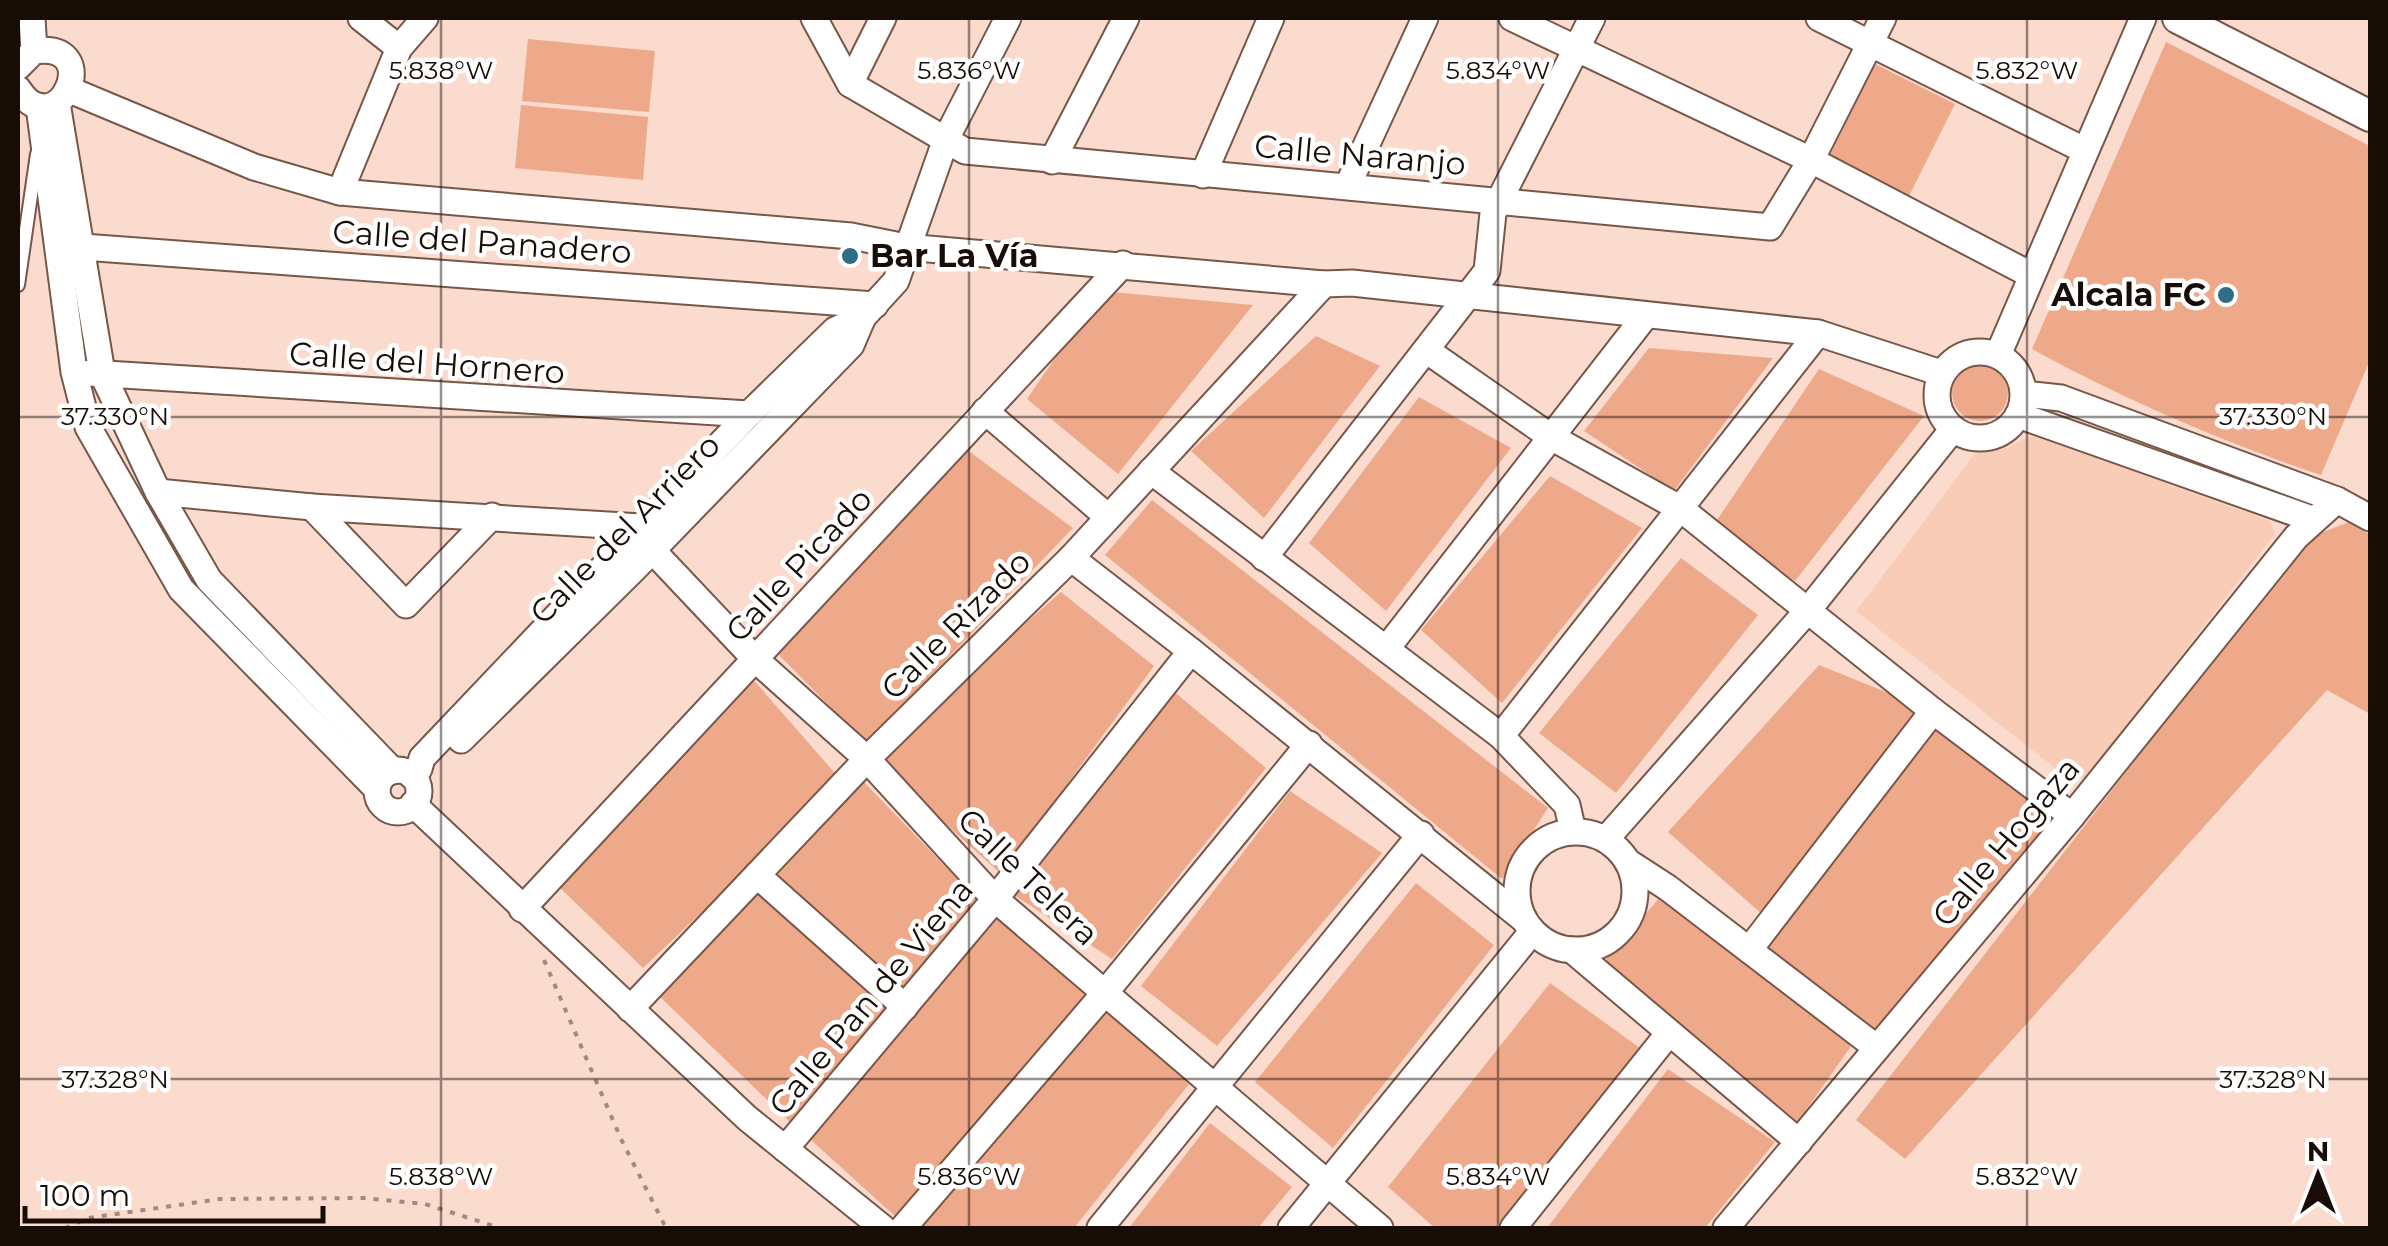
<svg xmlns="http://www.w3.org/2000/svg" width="2388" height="1246" viewBox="0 0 2388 1246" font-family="Montserrat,sans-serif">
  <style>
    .built { fill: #f9ccb8 }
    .green { fill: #eea98a }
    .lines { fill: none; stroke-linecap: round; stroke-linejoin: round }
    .service-casing { stroke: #775749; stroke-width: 16 }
    .minor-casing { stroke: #775749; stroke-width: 29 }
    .tertiary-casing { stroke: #775749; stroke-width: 34 }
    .path { stroke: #a28a80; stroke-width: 4; stroke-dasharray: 5 8; stroke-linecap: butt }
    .service { stroke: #fff; stroke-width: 12 }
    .minor { stroke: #fff; stroke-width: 25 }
    .tertiary { stroke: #fff; stroke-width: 30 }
    .ticks { fill: none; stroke: #180c07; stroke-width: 2.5; stroke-opacity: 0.45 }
    .poi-dot { fill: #316e85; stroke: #fff; stroke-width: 4 }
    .labels { text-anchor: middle; stroke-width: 9; stroke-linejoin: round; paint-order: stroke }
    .street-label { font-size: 32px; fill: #180c07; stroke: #fff }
    .poi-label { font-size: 32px; font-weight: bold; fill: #180c07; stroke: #fff; text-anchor: start }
    .ticks-label { font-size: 25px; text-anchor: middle; fill: #180c07; stroke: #fff; stroke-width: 9; stroke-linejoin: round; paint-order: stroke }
  </style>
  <rect width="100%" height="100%" fill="#fadbce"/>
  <path class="built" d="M2033,435l237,86 5,13 -188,243 -18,2 -213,-168 121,-160 25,-1z"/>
  <g class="green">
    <path d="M528,39l127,12 -6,61 -127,-11z"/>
    <path d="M2166,42l204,104v214l-49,115c-99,-33 -198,-76 -289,-126z"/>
    <path d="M1875,64l80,40 -46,92 -80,-39z"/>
    <path d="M521,105l127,12 -5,63 -128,-12z"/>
    <path d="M1101,291l152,14 -135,169 -91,-75z"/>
    <path d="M1316,336l64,30 -116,152 -73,-67z"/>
    <path d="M1649,348l124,10 -99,133 -90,-60z"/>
    <circle cx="1980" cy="393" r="28"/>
    <path d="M1819,369l105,47 -129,165 -82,-55z"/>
    <path d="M1419,397l92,51 -125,163 -77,-68z"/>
    <path d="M966,449l107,79 -207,215 -94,-95z"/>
    <path d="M1550,476l92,52 -140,175 -81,-73z"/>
    <path d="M1152,500l396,308 -46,71 -397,-324z"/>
    <path d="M2349,522l21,13v179l-43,-24 -422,469 -49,-39 452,-582z"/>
    <path d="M1681,558l77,57 -142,178 -77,-60z"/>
    <path d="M1061,592l93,74 -153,208 -128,-116z"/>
    <path d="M1819,665l114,46 139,105 -195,232 -18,-13 -70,99 -193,-163 72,-83 81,62 21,-29 -102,-89z"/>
    <path d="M749,675l92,105 -198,188 -88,-85z"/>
    <path d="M1172,690l94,78 -154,191 -101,-66z"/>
    <path d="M857,775l122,126 -187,223 -138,-133z"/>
    <path d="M1290,791l92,62 -165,193 -76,-60z"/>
    <path d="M1416,883l78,62 -161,203 -78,-66z"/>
    <path d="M989,904l200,180 -115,144h-166l-108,-98z"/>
    <path d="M1550,983l90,65 -145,180h-60l-47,-41z"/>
    <path d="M1668,1069l107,73 -70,86h-158z"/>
    <path d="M1210,1123l82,64 -34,41h-129z"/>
  </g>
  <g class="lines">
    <g class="service-casing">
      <path id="service" d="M18,285l19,-131"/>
    </g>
    <g class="minor-casing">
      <g id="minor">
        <path d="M32,18l2,33"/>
        <path d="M361,18l38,30"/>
        <path d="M814,18l36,66 115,67 805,76 41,-67 72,-142"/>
        <path d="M1512,18l299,142 220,115"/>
        <path d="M1819,18l265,132"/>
        <path d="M18,67l16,-16c73,-11 23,98 -16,38"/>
        <path d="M850,84l33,-66"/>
        <path d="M70,90l184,77 86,25 511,44 55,11 418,37 28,-1 466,50 123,40"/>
        <path d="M57,103l45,270 56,119 51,88 184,191"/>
        <path d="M39,106l35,266 14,55 93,162 196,200"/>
        <path d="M1052,161l74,-143"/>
        <path d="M1203,175l68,-157"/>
        <path d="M1348,185l77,-167"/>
        <path d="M340,192l59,-144 26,-30"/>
        <path d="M83,247l792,58"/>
        <path d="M1426,350l125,87 130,72 252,202 139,105"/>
        <circle cx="1980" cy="395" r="43"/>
        <path d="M1998,355l145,-337"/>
        <path d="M90,373l659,41"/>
        <path d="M2024,394l37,4 276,102 33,18"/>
        <path d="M985,411l123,106"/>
        <path d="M2018,415l294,104"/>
        <path d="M1151,471l350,265 66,69 6,26"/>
        <path d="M158,492l154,15 329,20"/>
        <path d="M312,507l94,98 86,-89"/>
        <path d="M652,550l103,109 112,100 128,140 385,329"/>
        <path d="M1071,558l120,93 331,267"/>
        <path d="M1264,558l223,-287 6,-58 99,-195"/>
        <path d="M1387,648l259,-333"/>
        <path d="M1501,736l317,-403"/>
        <path d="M461,740l174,-172 216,-223 12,-28"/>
        <circle cx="398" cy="791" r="21"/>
        <path d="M411,775l8,-6 3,-11 327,-344 86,-84 28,-13 33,-36 50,-142 62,-121"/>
        <path d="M413,804l334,314 136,110"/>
        <circle cx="1576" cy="891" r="59"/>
        <path d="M1606,839l203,-230 144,-180"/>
        <path d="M1628,862l40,26 209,160"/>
        <path d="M757,875l148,132"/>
        <path d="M522,909l601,-645"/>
        <path d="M1572,950l227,192"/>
        <path d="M1749,950l184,-239"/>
        <path d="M630,1009l237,-250 204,-201 253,-274"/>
        <path d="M785,1149l210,-250 196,-248"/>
        <path d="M903,1228l201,-234 205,-250"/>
        <path d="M1100,1228l321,-394"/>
        <path d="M1291,1228l241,-296"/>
        <path d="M1513,1228l156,-195"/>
        <path d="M1726,1228l346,-412 224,-279 41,-37"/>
      </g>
    </g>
    <g class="tertiary-casing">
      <path id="tertiary" d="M2178,18l192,98"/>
    </g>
    <g class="path">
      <path d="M544,960l77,179 45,89"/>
      <path d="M65,1228l23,-10 132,-19 144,-1 61,6 75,24"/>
    </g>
    <use href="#service" class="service"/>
    <use href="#minor" class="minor"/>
    <use href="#tertiary" class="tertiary"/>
  </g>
  <path class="ticks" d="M441,18v1210M969,18v1210M1498,18v1210M2027,18v1210M18,417h2352M18,1079h2352"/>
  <g class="poi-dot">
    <circle cx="850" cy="256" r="10"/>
    <circle cx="2226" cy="295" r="10"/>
  </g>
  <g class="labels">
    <g class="street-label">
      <text transform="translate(1360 155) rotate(5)" y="11">Calle Naranjo</text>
      <text transform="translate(482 242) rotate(4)" y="11">Calle del Panadero</text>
      <text transform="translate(427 363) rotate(4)" y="11">Calle del Hornero</text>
      <text transform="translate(625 529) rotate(-45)" y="11">Calle del Arriero</text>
      <text transform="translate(799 565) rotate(-47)" y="11">Calle Picado</text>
      <text transform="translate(956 625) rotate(-45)" y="11">Calle Rizado</text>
      <text transform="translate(2006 842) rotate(-50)" y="11">Calle Hogaza</text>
      <text transform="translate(1028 877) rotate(44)" y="11">Calle Telera</text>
      <text transform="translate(871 997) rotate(-50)" y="11">Calle Pan de Viena</text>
    </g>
    <g class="poi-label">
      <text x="870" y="267">Bar La Vía</text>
      <text x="2206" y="306" text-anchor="end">Alcala FC</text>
    </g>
  </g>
  <g class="ticks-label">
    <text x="441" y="79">5.838°W</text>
    <text x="969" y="79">5.836°W</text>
    <text x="1498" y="79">5.834°W</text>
    <text x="2027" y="79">5.832°W</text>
    <text x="115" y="425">37.330°N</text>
    <text x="2273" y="425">37.330°N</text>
    <text x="115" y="1088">37.328°N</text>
    <text x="2273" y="1088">37.328°N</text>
    <text x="441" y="1185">5.838°W</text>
    <text x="969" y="1185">5.836°W</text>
    <text x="1498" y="1185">5.834°W</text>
    <text x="2027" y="1185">5.832°W</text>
  </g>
  <rect width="2388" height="1246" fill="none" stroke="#180c07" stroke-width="40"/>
  <g transform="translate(2318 1176)" stroke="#ffffff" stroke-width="8" paint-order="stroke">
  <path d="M0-8L18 38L0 25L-18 38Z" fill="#180c07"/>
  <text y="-15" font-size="28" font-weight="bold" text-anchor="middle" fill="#180c07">N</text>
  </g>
  <path d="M25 1206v15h298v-15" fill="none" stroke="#180c07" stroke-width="5"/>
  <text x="40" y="1206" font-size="30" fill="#180c07" stroke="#ffffff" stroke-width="8" paint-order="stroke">100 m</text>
</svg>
